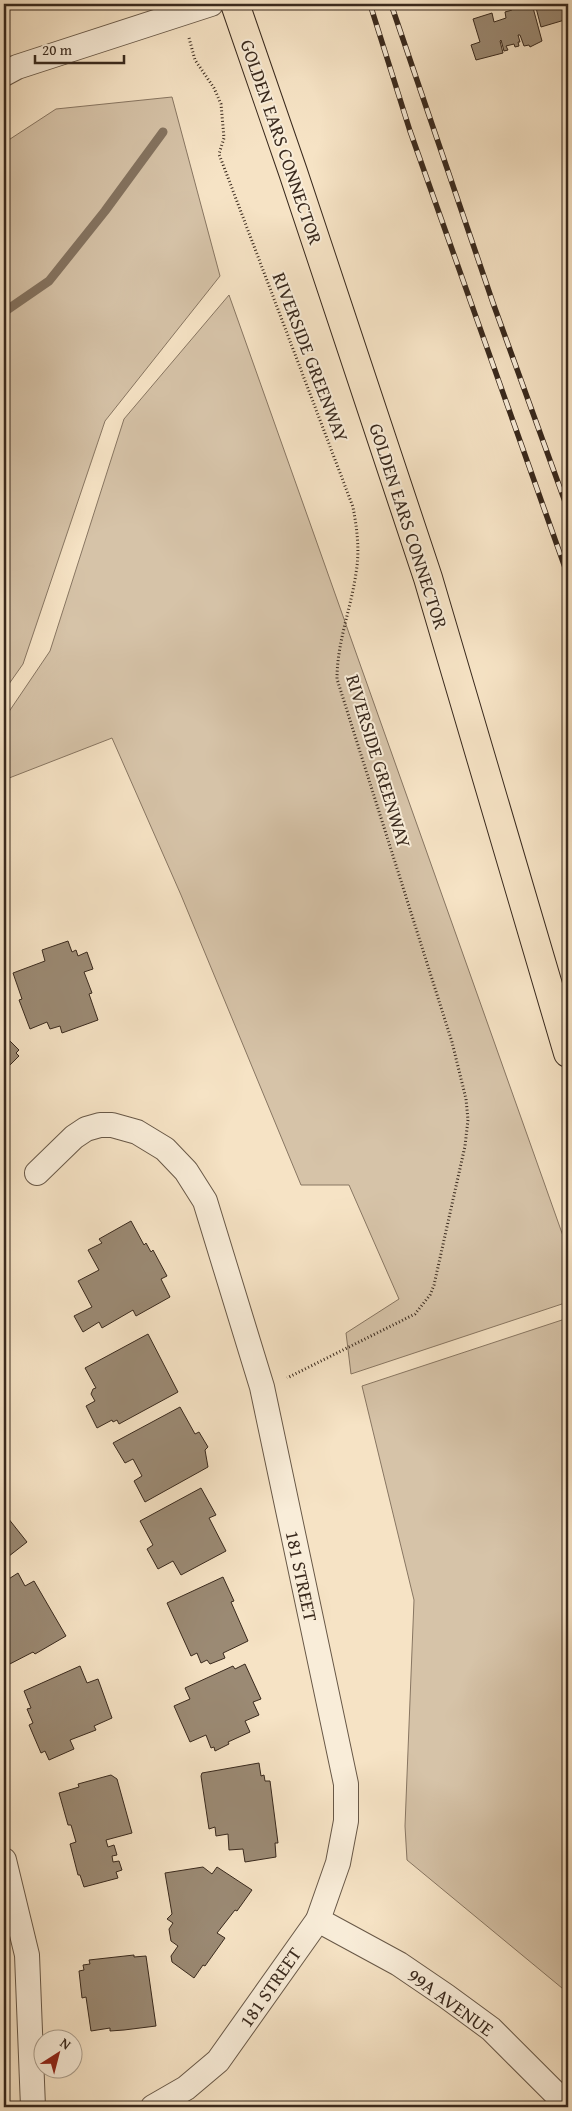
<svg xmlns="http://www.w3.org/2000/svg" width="572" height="2111" viewBox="0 0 572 2111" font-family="'Gentium Book Plus',serif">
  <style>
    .green { fill: #d6c3a8; stroke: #887662 }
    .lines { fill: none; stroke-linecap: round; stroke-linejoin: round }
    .stream { stroke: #847360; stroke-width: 9 }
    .building { fill: #9b8a74; stroke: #39291d }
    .street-casing { stroke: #685847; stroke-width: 26 }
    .primary-casing { stroke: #39291d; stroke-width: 30 }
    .path { stroke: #39291d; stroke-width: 3; stroke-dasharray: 1 2.5; stroke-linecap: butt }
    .street { stroke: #f9edd9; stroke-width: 24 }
    .primary { stroke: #f6e3c5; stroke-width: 28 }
    .rail-casing { stroke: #39291d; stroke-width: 5.5 }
    .rail { stroke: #f9edd9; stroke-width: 4; stroke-dasharray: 11; stroke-linecap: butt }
    .labels { text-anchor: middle; stroke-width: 4; stroke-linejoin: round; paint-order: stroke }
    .street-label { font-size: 19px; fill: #39291d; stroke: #f9edd9 }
  </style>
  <rect width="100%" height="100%" fill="#f6e3c5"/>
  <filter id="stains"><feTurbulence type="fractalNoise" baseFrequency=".004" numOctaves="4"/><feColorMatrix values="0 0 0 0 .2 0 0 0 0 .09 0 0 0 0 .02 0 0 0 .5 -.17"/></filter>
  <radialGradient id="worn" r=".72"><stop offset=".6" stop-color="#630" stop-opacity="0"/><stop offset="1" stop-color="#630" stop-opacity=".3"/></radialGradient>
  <g class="green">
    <path d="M172,97l48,179 -115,145 -82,243 -19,27v-548l52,-34z"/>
    <path d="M229,295l339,955v52l-217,72 -5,-41 53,-34 -50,-114h-48l-120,-290 -69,-157 -108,42v-61l46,-68 74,-232z"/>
    <path d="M568,1318v675l-161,-133 -2,-34 9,-226 -52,-214z"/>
  </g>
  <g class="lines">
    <path class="stream" d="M4,312l45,-31 56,-70 58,-79"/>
  </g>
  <g class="building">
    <path d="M525,4h7l10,37 -12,6 -1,-2 -5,1 -4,-11h-2l2,7h-2l1,4 -4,1 -1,-3 -8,2 2,4 -4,1 -3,-11 -1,1 3,12 -27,7 -5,-15 9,-3 -7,-23 19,-6 2,9 12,-4 -1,-6 7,-2 -1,-2z"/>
    <path d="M535,4h31l2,15 -27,8z"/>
    <path d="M68,941l4,11 4,-2 2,6 9,-4 6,17 -9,3 8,21 -3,1 9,26 -36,13 -2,-7 -10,3 -3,-7 -17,7 -11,-29 3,-1 -9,-26 32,-12 -3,-11z"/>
    <path d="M4,1035l15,15 -3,3 3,3 -15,15z"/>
    <path d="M131,1221l13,24 2,-2 5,9 2,-2 14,26 -6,3 9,18 -34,19 -3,-6 -31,18 -3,-6 -16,10 -9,-16 18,-9 -14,-26 21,-11 -11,-20 14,-7 -3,-4z"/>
    <path d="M148,1334l30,58 -59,32 -2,-4 -4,2 -1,-2 -15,8 -11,-22 9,-5 -4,-7 2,-5 3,-1 -11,-20z"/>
    <path d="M180,1407l15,27 4,-2 9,15 -3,3 3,17 -63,35 -11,-21 8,-5 -9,-17 -8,4 -12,-20z"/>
    <path d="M201,1488l15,27 -7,3 17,33 -45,24 -8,-14 -15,8 -11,-20 6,-4 -13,-24z"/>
    <path d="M4,1513l23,29 -23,18z"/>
    <path d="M18,1573l7,13 9,-5 32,55 -31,18 -2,-2 -29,15v-85z"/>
    <path d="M223,1577l11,24 -3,1 17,39 -25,12 2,5 -15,6 -3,-4 -6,3 -4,-10 -6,3 -24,-53z"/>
    <path d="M245,1664l16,35 -8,3 6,13 -14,6 5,11 -22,10 1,2 -14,7 -1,-4 -3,1 -5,-13 -16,7 -16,-36 16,-7 -5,-11 48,-22 2,3z"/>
    <path d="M80,1666l7,17 11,-4 14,39 -18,8 2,4 -26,10 4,9 -25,11 -4,-9 -4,2 -12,-28 4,-2 -6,-14 4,-1 -7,-17z"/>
    <path d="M259,1763l2,13 3,-1 1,6h5l8,62h-3l1,14 -31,5 -2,-13 -14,1 -1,-16 -12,2 -1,-9 -6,2 -8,-53 1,-3z"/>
    <path d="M111,1775l6,4 15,54 -26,7 2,7 6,-2 3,10 -5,1 1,6 6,-1 3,9 -6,2 2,6 -34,9 -4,-12h-2l-8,-31 6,-2 -5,-17h-3l-9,-32 20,-6 -1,-3z"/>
    <path d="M203,1867l9,7 5,-7 35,23 -15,21 -2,-1 -18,23 8,5 -20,28 -2,-1 -9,13 -22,-16 -1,-6 7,-10 -7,-5 -2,-12 4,-6 -6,-4 5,-5 -7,-41z"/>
    <path d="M134,1955v2l12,-1 10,70 -32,4 -14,1v-3l-19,3 -5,-34 -4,1 -3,-27 5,-1 -1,-5 7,-1 -1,-4z"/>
  </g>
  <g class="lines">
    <g class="street-casing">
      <g id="street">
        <path d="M4,74l13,-7 194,-63"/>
        <path d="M37,1173l37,-36 12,-8 14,-4h12l25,7 28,17 21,22 19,30 57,186 84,397v37l-8,42 -20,57 -100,141 -32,27 -33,19"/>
        <path d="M4,1860l23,95 6,152"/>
        <path d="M318,1920l81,44 47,32 45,33 77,77"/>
      </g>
    </g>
    <g class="primary-casing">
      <path id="primary" d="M235,4l58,168 135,406 140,475"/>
    </g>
    <path class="path" d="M189,38l6,22 19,28 7,16 3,34 -5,16 134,353c4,22 7,43 3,66 -5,36 -19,69 -19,106l115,363 14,57 2,21 -3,26 -31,139 -4,10 -15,19 -128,64"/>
    <use href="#street" class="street"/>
    <use href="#primary" class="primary"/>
    <g class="rail-casing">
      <g id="rail">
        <path d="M370,4l40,127 158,445"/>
        <path d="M391,4l102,299 75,207"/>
      </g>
    </g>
    <use href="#rail" class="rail"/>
  </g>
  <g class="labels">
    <g class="street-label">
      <text transform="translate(282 142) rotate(71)" y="7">GOLDEN EARS CONNECTOR</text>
      <text transform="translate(311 357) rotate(69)" y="7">RIVERSIDE GREENWAY</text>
      <text transform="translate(409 526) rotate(72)" y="7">GOLDEN EARS CONNECTOR</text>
      <text transform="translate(379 761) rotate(73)" y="7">RIVERSIDE GREENWAY</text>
      <text transform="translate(302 1576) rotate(78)" y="7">181 STREET</text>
      <text transform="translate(270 1987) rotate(-55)" y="7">181 STREET</text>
      <text transform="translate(451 2002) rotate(36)" y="7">99A AVENUE</text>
    </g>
  </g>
  <rect width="572" height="2111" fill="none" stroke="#f6e3c5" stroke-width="20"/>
  <rect x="5" y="5" width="562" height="2101" fill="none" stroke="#39291d" stroke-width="2.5"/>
  <rect x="10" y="10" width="552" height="2091" fill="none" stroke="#39291d"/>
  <g transform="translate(58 2054) rotate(36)"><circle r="24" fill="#f9edd9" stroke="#ac9f8e"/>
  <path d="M0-4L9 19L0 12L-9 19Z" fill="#8f2418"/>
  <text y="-8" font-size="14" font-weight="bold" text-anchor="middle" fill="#39291d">N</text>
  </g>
  <path d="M35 55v8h89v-8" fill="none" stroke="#39291d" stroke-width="2.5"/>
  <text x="42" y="55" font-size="15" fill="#39291d" stroke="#f9edd9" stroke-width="4" paint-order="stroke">20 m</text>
  <rect width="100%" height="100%" filter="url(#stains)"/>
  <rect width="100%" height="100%" fill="url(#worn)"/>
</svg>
